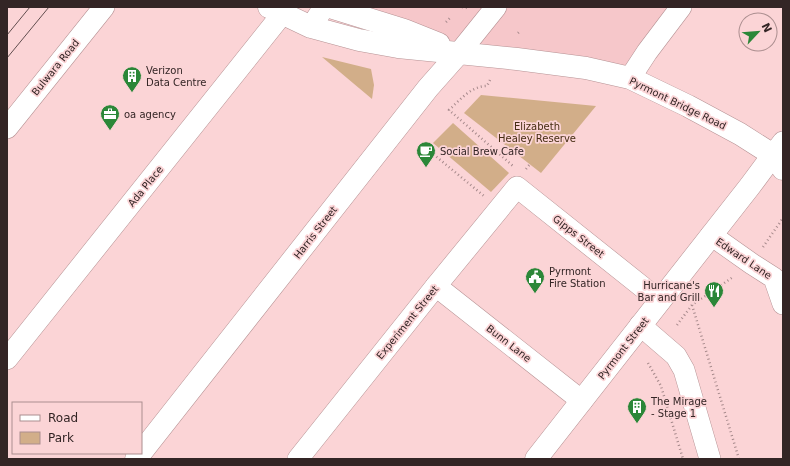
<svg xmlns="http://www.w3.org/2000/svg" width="790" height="466" viewBox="0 0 790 466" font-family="'DejaVu Sans',sans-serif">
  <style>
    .built { fill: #f6c7ca }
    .green { fill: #d2ae89 }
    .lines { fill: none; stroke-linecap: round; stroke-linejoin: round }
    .street-casing { stroke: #b69294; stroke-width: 22 }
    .secondary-casing { stroke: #b69294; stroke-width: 23 }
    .primary-casing { stroke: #b69294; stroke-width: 23 }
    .path { stroke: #a78a8c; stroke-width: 2.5; stroke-dasharray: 1 3; stroke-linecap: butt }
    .street { stroke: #fff; stroke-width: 21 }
    .secondary { stroke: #fff; stroke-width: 22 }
    .primary { stroke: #fff; stroke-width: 22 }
    .tram { stroke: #624e4f; stroke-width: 1 }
    .labels { text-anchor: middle; stroke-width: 3.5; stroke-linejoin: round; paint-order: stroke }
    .street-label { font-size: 10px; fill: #332525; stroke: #fbd4d6 }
    .poi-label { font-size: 10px; fill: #332525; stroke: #fbd4d6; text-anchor: start }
    .park-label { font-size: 10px; fill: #442c11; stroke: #fbd4d6 }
  </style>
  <rect width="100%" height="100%" fill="#fbd4d6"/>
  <path class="built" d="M330,7h351l-51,71 -171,-25z"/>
  <g class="green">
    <path d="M322,57l49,12 3,16 -2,14z"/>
    <path d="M481,95l115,11 -55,67 -77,-60z"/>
    <path d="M453,123l56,50 -18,19 -58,-49z"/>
  </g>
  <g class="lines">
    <g class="street-casing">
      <g id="street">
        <path d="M311,27l13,-20"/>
        <path d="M459,53l37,-46"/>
        <path d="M630,78l17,-26 34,-45"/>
        <path d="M7,128l97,-121"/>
        <path d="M773,155l10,-13"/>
        <path d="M711,235l41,29 22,14 9,26"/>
        <path d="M436,286l146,115"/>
        <path d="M640,325l36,31 8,14 26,89"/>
        <path d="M7,359l276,-346"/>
        <path d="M298,459l138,-173 81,-99 143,114"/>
      </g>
    </g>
    <g class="secondary-casing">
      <path id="secondary" d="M773,155l10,14"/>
    </g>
    <g class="primary-casing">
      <g id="primary">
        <path d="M269,7l42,20 48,13 39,7 119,12 69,9 44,10 58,28 52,28 33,21 -23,31 -214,273"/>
        <path d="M330,7l74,23 35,14"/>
        <path d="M136,459l292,-371 31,-35"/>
      </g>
    </g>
    <g class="path">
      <path d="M462,7l6,1"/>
      <path d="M446,22l4,-4"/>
      <path d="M518,33l2,-2"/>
      <path d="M490,80l-3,6c-16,0 -27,14 -38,24l64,56"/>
      <path d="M421,144l63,52"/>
      <path d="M526,169l4,-5"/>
      <path d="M763,247l20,-29"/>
      <path d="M692,305l47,154"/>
      <path d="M677,325l15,-20 41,-28"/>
      <path d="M648,363l13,23 22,73"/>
    </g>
    <use href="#street" class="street"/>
    <use href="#secondary" class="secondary"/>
    <use href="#primary" class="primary"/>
    <g class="tram">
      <path d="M7,35l23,-28"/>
      <path d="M7,58l42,-51"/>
    </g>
  </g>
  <defs>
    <g id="building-pin" transform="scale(1)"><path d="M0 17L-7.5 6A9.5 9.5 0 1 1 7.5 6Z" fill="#2b8738" stroke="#fbd4d6"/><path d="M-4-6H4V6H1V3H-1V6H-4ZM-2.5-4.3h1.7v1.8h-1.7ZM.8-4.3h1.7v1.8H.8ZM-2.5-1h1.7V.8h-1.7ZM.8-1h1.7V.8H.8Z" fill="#fff"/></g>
    <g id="office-pin" transform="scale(1)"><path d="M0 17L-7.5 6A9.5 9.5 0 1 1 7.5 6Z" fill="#2b8738" stroke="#fbd4d6"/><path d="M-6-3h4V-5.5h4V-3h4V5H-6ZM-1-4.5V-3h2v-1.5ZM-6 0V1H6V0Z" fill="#fff"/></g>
    <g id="cafe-pin" transform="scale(1)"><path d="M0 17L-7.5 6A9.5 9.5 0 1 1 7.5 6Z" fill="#2b8738" stroke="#fbd4d6"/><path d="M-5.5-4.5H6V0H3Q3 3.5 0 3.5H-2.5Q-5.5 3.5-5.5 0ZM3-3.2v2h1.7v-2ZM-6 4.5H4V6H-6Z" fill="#fff"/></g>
    <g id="civic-pin" transform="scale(1)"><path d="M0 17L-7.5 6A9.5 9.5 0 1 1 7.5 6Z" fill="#2b8738" stroke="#fbd4d6"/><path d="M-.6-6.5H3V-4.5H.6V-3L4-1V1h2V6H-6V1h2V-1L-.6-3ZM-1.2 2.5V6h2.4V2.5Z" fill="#fff"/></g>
    <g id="restaurant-pin" transform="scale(1)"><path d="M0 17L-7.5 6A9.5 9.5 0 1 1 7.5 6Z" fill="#2b8738" stroke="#fbd4d6"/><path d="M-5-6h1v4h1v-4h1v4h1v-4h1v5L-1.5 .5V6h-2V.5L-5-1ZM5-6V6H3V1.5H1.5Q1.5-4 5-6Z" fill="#fff"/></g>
  </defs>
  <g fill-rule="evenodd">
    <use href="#building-pin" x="132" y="76"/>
    <use href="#office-pin" x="110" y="114"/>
    <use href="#cafe-pin" x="426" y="151"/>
    <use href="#civic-pin" x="535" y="277"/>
    <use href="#restaurant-pin" x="714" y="291"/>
    <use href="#building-pin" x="637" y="407"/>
  </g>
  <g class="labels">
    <g class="street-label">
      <text transform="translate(55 67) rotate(-51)" y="4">Bulwara Road</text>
      <text transform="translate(678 103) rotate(26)" y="4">Pyrmont Bridge Road</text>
      <text transform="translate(145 186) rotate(-51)" y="4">Ada Place</text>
      <text transform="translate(315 232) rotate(-52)" y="4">Harris Street</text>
      <text transform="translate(579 236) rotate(38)" y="4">Gipps Street</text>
      <text transform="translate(744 258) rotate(34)" y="4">Edward Lane</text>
      <text transform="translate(407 322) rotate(-51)" y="4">Experiment Street</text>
      <text transform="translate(509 343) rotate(38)" y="4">Bunn Lane</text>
      <text transform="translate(623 348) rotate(-52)" y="4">Pyrmont Street</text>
    </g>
    <g class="poi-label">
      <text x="146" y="74">Verizon<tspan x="146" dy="12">Data Centre</tspan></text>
      <text x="124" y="118">oa agency</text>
      <text x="440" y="155">Social Brew Cafe</text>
      <text x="549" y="275">Pyrmont<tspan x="549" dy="12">Fire Station</tspan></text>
      <text x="700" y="289" text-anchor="end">Hurricane's<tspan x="700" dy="12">Bar and Grill</tspan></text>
      <text x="651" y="405">The Mirage<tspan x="651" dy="12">- Stage 1</tspan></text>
    </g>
    <g class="park-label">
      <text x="537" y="130">Elizabeth<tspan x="537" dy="12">Healey Reserve</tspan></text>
    </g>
  </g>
  <rect width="790" height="466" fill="none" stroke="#332525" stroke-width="16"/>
  <rect x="12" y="402" width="130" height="52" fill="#fbd4d6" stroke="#ab8e8f"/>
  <rect x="20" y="415" width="20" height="6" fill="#ffffff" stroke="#ab8e8f"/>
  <text x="48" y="422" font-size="12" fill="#332525">Road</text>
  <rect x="20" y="432" width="20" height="12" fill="#d2ae89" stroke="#ab8e8f"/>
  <text x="48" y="442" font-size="12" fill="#332525">Park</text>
  <g transform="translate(758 32) rotate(64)"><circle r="19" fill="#fbd4d6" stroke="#ab8e8f"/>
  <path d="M0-3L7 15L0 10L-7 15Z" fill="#2b8738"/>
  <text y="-6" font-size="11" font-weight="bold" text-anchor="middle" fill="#332525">N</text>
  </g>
</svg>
